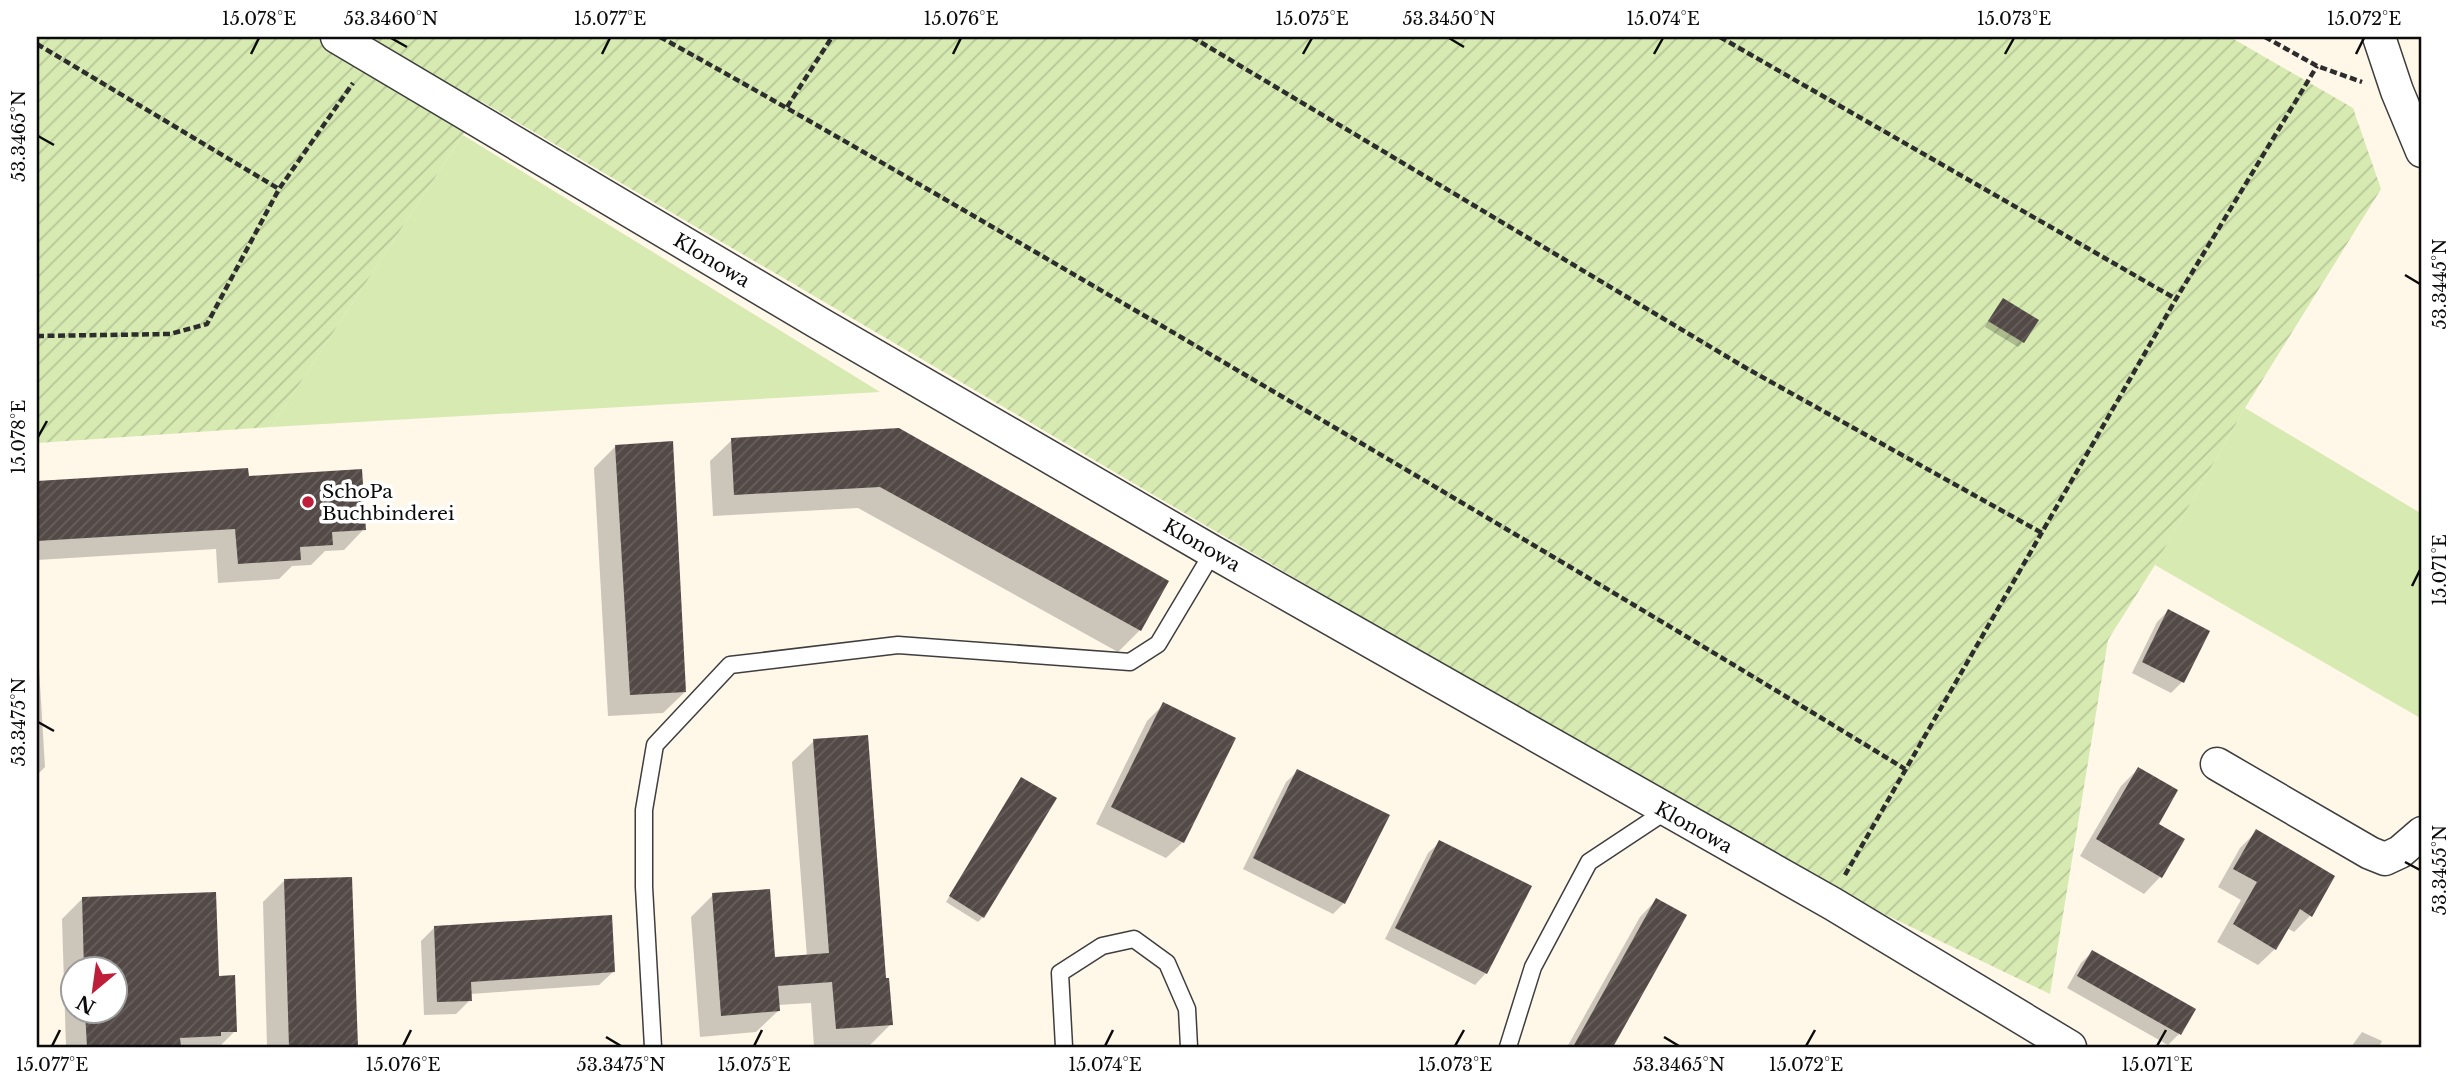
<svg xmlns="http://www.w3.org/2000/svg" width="2459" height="1084" viewBox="0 0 2459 1084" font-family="'Libre Baskerville',serif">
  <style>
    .grass { fill: #d6eab1 }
    .garden { fill: url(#garden-furrows) }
    .shadow { fill: #0003; fill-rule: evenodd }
    .building { fill: url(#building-hatch) }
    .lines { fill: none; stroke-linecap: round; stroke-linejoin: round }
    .lane-casing { stroke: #3e3e3e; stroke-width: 19 }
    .street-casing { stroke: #3e3e3e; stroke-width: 35 }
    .path { stroke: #2d2d2d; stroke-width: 4.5; stroke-dasharray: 7 3.5; stroke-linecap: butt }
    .lane { stroke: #fff; stroke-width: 16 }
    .street { stroke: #fff; stroke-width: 32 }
    .ticks { fill: none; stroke: #0b0b0b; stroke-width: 2.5 }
    .poi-dot { fill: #bf1e3b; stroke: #fff; stroke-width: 2.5 }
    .labels { text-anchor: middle; stroke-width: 7; stroke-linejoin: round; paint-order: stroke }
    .street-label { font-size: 19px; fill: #0b0b0b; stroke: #fff }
    .poi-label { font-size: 19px; fill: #0b0b0b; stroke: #fff; text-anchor: start }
    .neatline { fill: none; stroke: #0b0b0b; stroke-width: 2.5 }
    .ticks-label { font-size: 18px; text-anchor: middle; fill: #0b0b0b }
  </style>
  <defs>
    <pattern id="garden-furrows" width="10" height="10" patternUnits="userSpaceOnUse" patternTransform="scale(1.75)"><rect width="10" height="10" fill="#d6eab1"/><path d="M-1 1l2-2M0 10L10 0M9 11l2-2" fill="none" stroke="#b6c797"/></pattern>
    <pattern id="building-hatch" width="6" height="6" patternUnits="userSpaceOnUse" patternTransform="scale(1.75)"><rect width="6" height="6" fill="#534a47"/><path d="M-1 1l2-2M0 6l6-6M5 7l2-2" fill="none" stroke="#67605d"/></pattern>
  </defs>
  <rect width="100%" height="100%" fill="#fff7e8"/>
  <g class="grass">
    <path d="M463,135l417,257 -609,35z"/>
    <path d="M2245,408l177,106v205l-267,-154z"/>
  </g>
  <path class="garden" d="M37,37h2193l123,71 28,81 -136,219 -90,157 -47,75 -58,354 -251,-121 -1318,-772 -18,34 -192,292 -234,16z"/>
  <g class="shadow">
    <path d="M1998,305l25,37 -5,5 -33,-20z"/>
    <path d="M898,430l242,200 -22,22 -260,-144 -145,8 -3,-55 22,-21z"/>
    <path d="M616,446l69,246 -22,21 -55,3 -14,-248z"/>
    <path d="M246,470l1,8 117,51 -20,21 -19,1 -14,14 -19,1 -13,13 -61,4 -2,-34 -179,11v-77z"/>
    <path d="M2168,611l40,21 -26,50 -11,11 -39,-20 25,-51z"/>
    <path d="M37,635l8,132 -8,8z"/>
    <path d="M1164,704l19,138 -17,16 -70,-34 51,-103z"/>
    <path d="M814,741l70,239 7,44 -22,22 -55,1 -3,-44 -33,2v6l-22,21 -56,5 -9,-120 22,-22 61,64 33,-2 -15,-195z"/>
    <path d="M2138,769l18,56 4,52 -16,17 -64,-38 41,-70z"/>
    <path d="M1298,771l46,132 -11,11 -90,-45 43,-87z"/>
    <path d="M1021,779l-38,138 -5,5 -32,-20z"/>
    <path d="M2256,832l54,84 -16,16 -7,-4 -12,21 -17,16 -41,-23 24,-42 -23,-13 22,-39z"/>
    <path d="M1440,842l46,131 -11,12 -90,-46 43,-86z"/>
    <path d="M350,879l6,168h-89l-4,-145 21,-21z"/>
    <path d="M83,898l134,80 18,53 -16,16h-153l-4,-128zM74,968h42v42h-42z"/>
    <path d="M1656,900l28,16 -73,131h-44l73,-130z"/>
    <path d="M435,927l178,45 -14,13 -129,9v6l-14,14 -32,1 -3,-74z"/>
    <path d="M2092,952l87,82 -11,11 -101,-57 14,-25z"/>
    <path d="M2362,1032l20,9 -3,6h-28z"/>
  </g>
  <g class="building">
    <path d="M2003,298l36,22 -15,23 -36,-22z"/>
    <path d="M899,428l270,153 -28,50 -261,-144 -146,8 -3,-57z"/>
    <path d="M673,441l13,251 -56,3 -15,-250z"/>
    <path d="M248,468l1,8 113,-7 4,61 -34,2 1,13 -33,2 1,13 -63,4 -3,-35 -198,12v-60z"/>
    <path d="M2168,609l42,22 -26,52 -42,-21z"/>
    <path d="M1163,702l73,36 -52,105 -73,-36z"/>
    <path d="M868,735l18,243h3l4,47 -57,4 -4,-47 -54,4 2,25 -59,5 -9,-123 58,-4 5,68 54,-4 -16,-214z"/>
    <path d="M2138,767l40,23 -19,34 26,15 -23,39 -66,-39z"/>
    <path d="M1297,769l93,46 -45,89 -92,-46z"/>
    <path d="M1021,777l36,21 -73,120 -35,-22z"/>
    <path d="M2256,829l79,47 -23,41 -12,-8 -24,41 -43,-26 24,-42 -24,-13z"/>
    <path d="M1439,840l93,46 -45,88 -92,-46z"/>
    <path d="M352,877l6,170h-69l-5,-168z"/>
    <path d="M216,892l3,84 16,-1 2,57h-16v4l-41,2 1,9h-94l-2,-36h31v-42h-32l-2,-72z"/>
    <path d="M1656,898l31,17 -74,132h-40z"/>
    <path d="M612,915l3,57 -144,10 1,19 -35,1 -3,-76z"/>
    <path d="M2092,950l104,59 -15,26 -104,-59z"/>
  </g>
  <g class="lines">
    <g class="lane-casing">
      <g id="lane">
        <path d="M653,1047l-9,-160v-77l11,-65 75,-80 168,-20 232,17 28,-18 55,-92"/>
        <path d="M1064,1047l-4,-74 42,-27 32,-7 33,24 20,46 2,38"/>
        <path d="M1508,1047l25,-80 56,-105 77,-51"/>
      </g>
    </g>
    <g class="street-casing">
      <g id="street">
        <path d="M337,37l480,285 396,230 620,352 237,143"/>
        <path d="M2379,37l18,54 25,60"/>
        <path d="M2217,764l153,89 15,6 15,-7 22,-19"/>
      </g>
    </g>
    <g class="path">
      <path d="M660,37c167,92 332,190 497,286 250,147 500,294 748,446"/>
      <path d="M1192,37l554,331 296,165"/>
      <path d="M1720,37l456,262"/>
      <path d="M2265,37l52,29 45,16"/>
      <path d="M37,44l242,145"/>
      <path d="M787,107l45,-70"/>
      <path d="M37,336l133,-2 37,-10 72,-135 74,-106"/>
      <path d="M1845,875l331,-576 141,-233"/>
    </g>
    <use href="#lane" class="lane"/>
    <use href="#street" class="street"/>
  </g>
  <path class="ticks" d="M391,38l16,9M1449,38l15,9M251,54l8,-16M602,54l8,-16M953,54l8,-16M1303,54l9,-16M1654,54l9,-16M2005,54l9,-16M2356,54l8,-16M38,136l16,9M2405,275l15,9M38,437l9,-16M2412,586l8,-16M38,722l16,9M2405,862l15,8M606,1037l15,9M1664,1037l15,9M52,1046l8,-16M403,1046l8,-16M754,1046l8,-16M1105,1046l8,-16M1455,1046l9,-16M1806,1046l9,-16M2157,1046l9,-16"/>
  <circle class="poi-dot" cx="308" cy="502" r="7"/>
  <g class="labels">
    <g class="street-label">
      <text transform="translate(712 260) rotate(31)" y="7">Klonowa</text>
      <text transform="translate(1202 545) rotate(30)" y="7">Klonowa</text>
      <text transform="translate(1694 827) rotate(29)" y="7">Klonowa</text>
    </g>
    <g class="poi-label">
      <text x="322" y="498">SchoPa<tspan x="322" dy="22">Buchbinderei</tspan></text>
    </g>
  </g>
  <rect width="2459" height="1084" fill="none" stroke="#ffffff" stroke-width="77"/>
  <g transform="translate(94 990) rotate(209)"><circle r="33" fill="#ffffff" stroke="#9d9d9d" stroke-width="2"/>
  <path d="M0-5L12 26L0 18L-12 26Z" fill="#bf1e3b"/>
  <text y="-10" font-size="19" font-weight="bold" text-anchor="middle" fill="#0b0b0b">N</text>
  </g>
  <rect x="38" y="38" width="2382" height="1008" class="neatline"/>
  <g class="ticks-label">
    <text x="259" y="25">15.078°E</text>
    <text x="391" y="25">53.3460°N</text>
    <text x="610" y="25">15.077°E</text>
    <text x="961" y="25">15.076°E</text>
    <text x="1312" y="25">15.075°E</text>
    <text x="1449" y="25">53.3450°N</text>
    <text x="1663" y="25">15.074°E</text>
    <text x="2014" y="25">15.073°E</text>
    <text x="2364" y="25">15.072°E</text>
    <text transform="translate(19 136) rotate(-90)" y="6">53.3465°N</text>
    <text transform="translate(2440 284) rotate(-90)" y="6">53.3445°N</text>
    <text transform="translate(19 437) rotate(-90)" y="6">15.078°E</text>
    <text transform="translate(2440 570) rotate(-90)" y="6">15.071°E</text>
    <text transform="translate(19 722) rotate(-90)" y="6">53.3475°N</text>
    <text transform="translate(2440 870) rotate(-90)" y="6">53.3455°N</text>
    <text x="52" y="1071">15.077°E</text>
    <text x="403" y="1071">15.076°E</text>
    <text x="621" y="1071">53.3475°N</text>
    <text x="754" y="1071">15.075°E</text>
    <text x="1105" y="1071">15.074°E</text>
    <text x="1455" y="1071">15.073°E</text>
    <text x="1679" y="1071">53.3465°N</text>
    <text x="1806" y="1071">15.072°E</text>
    <text x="2157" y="1071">15.071°E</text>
  </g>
</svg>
